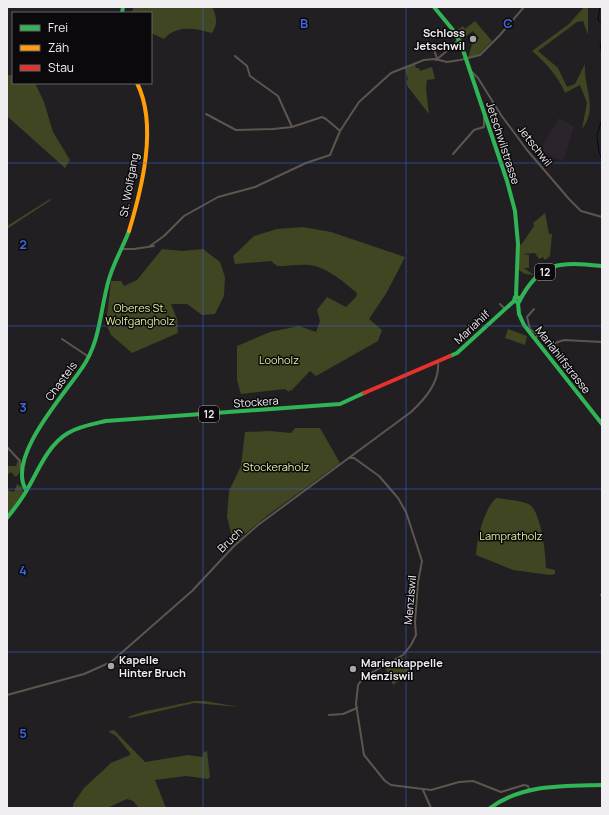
<svg xmlns="http://www.w3.org/2000/svg" width="609" height="815" viewBox="0 0 609 815" font-family="Manrope,sans-serif">
  <style>
    .built { fill: #2c242d }
    .green { fill: #404621 }
    .lines { fill: none; stroke-linecap: round; stroke-linejoin: round }
    .stream { stroke: #030627; stroke-width: 1 }
    .street { stroke: #5f554f; stroke-width: 2 }
    .fast { stroke: #30b455; stroke-width: 4 }
    .slow { stroke: #ff9f0a; stroke-width: 4 }
    .jam { stroke: #e5322d; stroke-width: 4 }
    .grid { fill: none; stroke: #3d66dc; stroke-width: 1; stroke-opacity: 0.55 }
    .poi-dot { fill: #a8a6a9; stroke: #0b090b; stroke-width: 1.5 }
    .labels { text-anchor: middle; stroke-width: 3; stroke-linejoin: round; paint-order: stroke }
    .shield { fill: #0b090b; stroke: #aca9ac; stroke-width: 1 }
    .shield-label { font-size: 10px; font-weight: bold; fill: #f1eef1 }
    .poi-label { font-size: 11px; font-weight: bold; fill: #f1eef1; stroke: #0b090b; text-anchor: start }
    .street-label { font-size: 11px; fill: #f1eef1; stroke: #0b090b }
    .park-label { font-size: 11px; fill: #deee9b; stroke: #0b090b }
    .grid-label { font-size: 13px; text-anchor: middle; font-weight: bold; fill: #3d66dc; stroke: #0b090b; stroke-width: 3; stroke-linejoin: round; paint-order: stroke }
  </style>
  <rect width="100%" height="100%" fill="#211f22"/>
  <path class="built" d="M559,118l15,9 -11,34 -17,-7 -4,-7z"/>
  <g class="green">
    <path d="M134,7h78c5,10 6,17 0,26 -17,-4 -34,-9 -48,6l-13,-6v-20h-20z"/>
    <path d="M584,7h4v28l-5,-14 -6,1 -39,29 20,17 9,19 8,-3 10,-20c-2,24 14,43 -3,65l5,-26 -7,-18 -15,8c-7,-17 -19,-30 -33,-42l37,-27z"/>
    <path d="M475,21l17,20 -14,14 -10,3 4,-14 7,-6 -6,-7 -12,9 -5,-9 7,-5 2,3z"/>
    <path d="M415,64l1,4h3l1,3 12,-4 3,12 -8,1 -1,9 3,25 -21,-27 -2,-6 2,-1 -3,-12z"/>
    <path d="M13,72v11h22l9,19 9,30 17,28 -5,8 -58,-52v-41h4z"/>
    <path d="M50,199l1,1 -44,29v-3z"/>
    <path d="M545,213l4,21h3l-2,22 -5,4 -2,-3 -4,2 -4,-6 -12,1 6,1v13h-5l10,7 -9,-1 -6,-4v-26l2,1 13,-19 -1,-3z"/>
    <path d="M303,227l28,5 74,25 -18,35 -18,27 13,11 -4,11 -62,35 -6,-5 -19,20 -2,-1v2l-4,-3 -44,5 -4,-14v-34l33,-14 29,-6 17,6 4,-11 -3,-11 10,-13 19,10 10,-10 1,-4c-12,-10 -27,-23 -42,-27 -11,-3 -26,0 -38,0l-6,-5 -36,3 -2,-8 21,-20 23,-7z"/>
    <path d="M162,249l21,2 20,-2 17,13 5,15 -1,19 -9,18 -13,1 -15,-11h-16l6,15 1,14 -46,20 -21,-18 -5,-11 5,-43h10l3,5 13,-6z"/>
    <path d="M508,329l19,7 -2,9 -20,-7z"/>
    <path d="M295,428h25l20,35 -72,52 -33,27 -3,-5 -5,-20 2,-26 12,-25 4,-34 25,-1 21,2z"/>
    <path d="M18,460c3,7 4,11 -2,17l-5,-5 -4,3v-9h9z"/>
    <path d="M17,484l5,3 1,5 -16,25v-23l1,-4 6,2z"/>
    <path d="M496,498c8,1 29,3 34,7 11,8 16,49 16,63l9,2v4l-5,1 -37,-5 -37,-15c1,-17 8,-46 20,-57z"/>
    <path d="M402,657l6,7 2,-2 4,3 3,-2 3,2 -27,20 -8,-18z"/>
    <path d="M194,701h11l34,6 -45,-4 -64,15 -2,-1 14,-5z"/>
    <path d="M114,730l31,32 43,-7 14,2 2,-5 3,-1 3,26 -2,2 -22,-3 -31,4 11,28h-27l-6,-7 -6,-2 -20,9h-34v-4l11,-16 27,-25 19,-8v-2l-14,-17 -7,-4v-1z"/>
  </g>
  <g class="lines">
    <g class="stream">
      <path d="M600,7l-2,13 4,4"/>
      <path d="M602,30v4"/>
      <path d="M602,40l-2,5 2,10"/>
      <path d="M597,135l5,-16"/>
      <path d="M597,137l2,15 3,7"/>
    </g>
    <g class="street">
      <path d="M420,46l8,-3 4,2 5,13"/>
      <path d="M235,56l12,10 3,10 28,20 14,31 30,-10 4,2 13,11"/>
      <path d="M436,60l18,-15 4,-6"/>
      <path d="M471,71l7,7 23,37 26,35 42,49 12,12 21,6"/>
      <path d="M206,114l30,16 37,-1 19,-2"/>
      <path d="M453,154l21,-24 10,-3v-13"/>
      <path d="M150,246l14,-10 20,-20 34,-19 37,-10 51,-24 24,-8 10,-24 19,-29 32,-29 33,-13 11,-1 12,3 13,-2 20,-5 20,-20 24,-28"/>
      <path d="M122,249h12l20,-3"/>
      <path d="M500,304l5,5"/>
      <path d="M534,309l-7,8 3,12 8,6 -3,4"/>
      <path d="M538,335l6,6 8,3 12,-4 38,2"/>
      <path d="M62,339l27,18"/>
      <path d="M7,447l13,14 2,17"/>
      <path d="M350,458h4l25,18 19,22 8,14 16,49 -4,21 -3,40 1,13 -5,10 -8,10 -39,22 -6,8 -2,19 8,51 21,26 6,4 40,5 28,-8 14,-1 28,11 23,-7 4,1 1,4"/>
      <path d="M601,595l1,-1"/>
      <path d="M7,695l77,-21 27,-12 81,-71 42,-45 24,-21 153,-113c14,-13 29,-30 27,-50"/>
      <path d="M329,715l14,-1 14,-6"/>
      <path d="M423,790l8,18"/>
    </g>
    <g class="fast">
      <path d="M434,7l19,23 8,14 46,137 8,30 3,33 -2,52"/>
      <path d="M122,13l1,-6"/>
      <path d="M514,301l5,1c21,-42 42,-40 83,-36"/>
      <path d="M518,303l1,11 5,11 78,99"/>
      <path d="M450,356l7,-3 57,-52 1,-4 5,1"/>
      <path d="M26,490c-20,-33 39,-96 56,-122 19,-27 18,-59 27,-89 5,-17 14,-32 20,-48"/>
      <path d="M7,518c8,-10 15,-19 21,-30 11,-19 20,-43 40,-55 12,-7 25,-9 38,-12l234,-17 24,-11"/>
      <path d="M490,808c33,-24 73,-22 112,-23"/>
    </g>
    <path class="slow" d="M129,231c13,-43 29,-106 8,-148"/>
    <path class="jam" d="M364,393l86,-37"/>
  </g>
  <path class="grid" d="M203,7v801M406,7v801M7,163h595M7,326h595M7,489h595M7,652h595"/>
  <g class="poi-dot">
    <circle cx="473" cy="39" r="4"/>
    <circle cx="111" cy="666" r="4"/>
    <circle cx="353" cy="669" r="4"/>
  </g>
  <g class="labels">
    <g class="shield">
      <rect x="535" y="264" width="20" height="16" rx="3"/>
      <rect x="199" y="406" width="20" height="16" rx="3"/>
    </g>
    <g class="shield-label">
      <text x="545" y="276">12</text>
      <text x="209" y="418">12</text>
    </g>
    <g class="poi-label">
      <text x="465" y="37" text-anchor="end">Schloss<tspan x="465" dy="13">Jetschwil</tspan></text>
      <text x="119" y="664">Kapelle<tspan x="119" dy="13">Hinter Bruch</tspan></text>
      <text x="361" y="667">Marienkappelle<tspan x="361" dy="13">Menziswil</tspan></text>
    </g>
    <g class="street-label">
      <text transform="translate(503 143) rotate(72)" y="4">Jetschwilstrasse</text>
      <text transform="translate(535 146) rotate(52)" y="4">Jetschwil</text>
      <text transform="translate(129 185) rotate(-80)" y="4">St. Wolfgang</text>
      <text transform="translate(472 327) rotate(-43)" y="4">Mariahilf</text>
      <text transform="translate(563 360) rotate(52)" y="4">Mariahilfstrasse</text>
      <text transform="translate(61 381) rotate(-54)" y="4">Chastels</text>
      <text transform="translate(256 402) rotate(-4)" y="4">Stockera</text>
      <text transform="translate(230 540) rotate(-44)" y="4">Bruch</text>
      <text transform="translate(410 600) rotate(-85)" y="4">Menziswil</text>
    </g>
    <g class="park-label">
      <text x="140" y="312">Oberes St.<tspan x="140" dy="13">Wolfgangholz</tspan></text>
      <text x="279" y="364">Looholz</text>
      <text x="276" y="471">Stockeraholz</text>
      <text x="511" y="540">Lampratholz</text>
    </g>
  </g>
  <g class="grid-label">
    <text x="304" y="28">B</text>
    <text x="508" y="28">C</text>
    <text x="23" y="249">2</text>
    <text x="23" y="412">3</text>
    <text x="23" y="575">4</text>
    <text x="23" y="738">5</text>
  </g>
  <rect width="609" height="815" fill="none" stroke="#f1eef1" stroke-width="16"/>
  <rect x="12" y="12" width="140" height="72" fill="#0b090b" stroke="#676567"/>
  <rect x="20" y="25" width="20" height="6" fill="#30b455" stroke="#676567"/>
  <text x="48" y="32" font-size="12" fill="#f1eef1">Frei</text>
  <rect x="20" y="45" width="20" height="6" fill="#ff9f0a" stroke="#676567"/>
  <text x="48" y="52" font-size="12" fill="#f1eef1">Zäh</text>
  <rect x="20" y="65" width="20" height="6" fill="#e5322d" stroke="#676567"/>
  <text x="48" y="72" font-size="12" fill="#f1eef1">Stau</text>
</svg>
